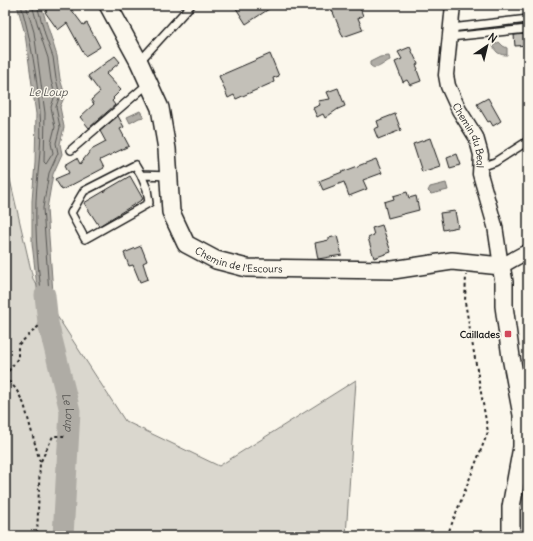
<svg xmlns="http://www.w3.org/2000/svg" width="533" height="541" viewBox="0 0 533 541" font-family="Delius,sans-serif">
  <style>
    .green { fill: #dad7ce; stroke: #7b7a75 }
    .water { fill: #afaca5; stroke: #74726e }
    .lines { fill: none; stroke-linecap: round; stroke-linejoin: round }
    .shore { stroke: #575653; stroke-width: 1 }
    .river { stroke: #afaca5; stroke-width: 21 }
    .building { fill: #c3c0b8; stroke: #1c1c1c }
    .service-casing { stroke: #1c1c1c; stroke-width: 10 }
    .minor-casing { stroke: #1c1c1c; stroke-width: 17 }
    .tertiary-casing { stroke: #1c1c1c; stroke-width: 20 }
    .path { stroke: #1c1c1c; stroke-width: 2; stroke-dasharray: 3 3; stroke-linecap: butt }
    .service { stroke: #fbf7ec; stroke-width: 7 }
    .minor { stroke: #fbf7ec; stroke-width: 14 }
    .tertiary { stroke: #fbf7ec; stroke-width: 17 }
    .poi-dot { fill: #d1495b; stroke: #fbf7ec; stroke-width: 1.5 }
    .labels { text-anchor: middle; stroke-width: 3; stroke-linejoin: round; paint-order: stroke }
    .street-label { font-size: 10px; fill: #1c1c1c; stroke: #fbf7ec }
    .poi-label { font-size: 10px; font-weight: bold; fill: #1c1c1c; stroke: #fbf7ec; text-anchor: end }
    .water-label { font-size: 11px; font-style: italic; fill: #575653; stroke: #fbf7ec }
  </style>
  <rect width="100%" height="100%" fill="#fbf7ec"/>
  <filter id="ink" filterUnits="userSpaceOnUse"><feTurbulence type="fractalNoise" baseFrequency=".025" numOctaves="2"/><feDisplacementMap in="SourceGraphic" scale="8" xChannelSelector="R" yChannelSelector="G"/><feConvolveMatrix kernelMatrix="1 2 1 2 8 2 1 2 1" color-interpolation-filters="sRGB"/></filter>
  <g filter="url(#ink)">
    <g class="green">
      <path d="M5,158l28,121 92,142 94,45 137,-86 -10,156h-341z"/>
      <path d="M527,483h1v53h-12v-18z"/>
    </g>
    <g class="water">
      <path d="M17,5h24l16,51 3,23 5,16 -5,12 4,20 -4,17 2,10 -9,20 -6,35 6,84 -2,17 1,11 -9,3 -4,-19 -7,-62v-42l3,-38 1,-49 -11,-80z"/>
      <path d="M499,42l4,4 4,2v7c-7,0 -11,-2 -14,-9z"/>
      <path d="M389,56l1,4c-7,3 -14,12 -20,5v-3l10,-5z"/>
      <path d="M140,111l4,6 -5,1 -9,5 -3,-6z"/>
      <path d="M446,183l2,7 -17,4 -3,-3 2,-4z"/>
    </g>
    <g class="lines">
      <g class="shore">
        <path d="M21,5c10,35 16,72 19,108 3,29 -3,59 -4,88 -1,35 2,69 7,104l2,4 2,-2 2,-14 -6,-85 6,-35 9,-20 -2,-10 4,-16 -4,-20 4,-12 -4,-16 -3,-22 -7,-19 -9,-33"/>
        <path d="M26,5l8,27 11,81 -1,49 2,2 7,-11 -2,-10 4,-16 -4,-20 4,-12 -4,-15 -3,-22 -6,-18 -10,-35"/>
      </g>
      <path class="river" id="s1" d="M45,295l3,28 22,88 -7,125"/>
    </g>
    <g class="building">
      <path d="M43,5h25l15,20 4,-2 13,24 -15,9 -18,-33 -9,7 -13,-18 2,-1z"/>
      <path d="M234,5h41l-29,19z"/>
      <path d="M330,5h29l4,11 -5,2 5,12 -20,7z"/>
      <path d="M528,34v11l-13,1 -1,-11z"/>
      <path d="M410,47l8,17 -2,1 2,4 -1,1 4,11 -11,4 -3,-5 -4,2 -8,-20 7,-3 -4,-7z"/>
      <path d="M270,54l9,22 -6,2 1,4 -38,17 -2,-4 -6,3 -9,-22z"/>
      <path d="M115,56l5,6 -14,12 15,16 -8,8 1,1 -2,2 3,4 -26,23 -9,-11 14,-13 -3,-4 9,-8 -12,-16z"/>
      <path d="M338,88l7,18 -7,3 -13,9 -2,-4 -6,3 -4,-9 7,-3 -2,-4 12,-2 -3,-7z"/>
      <path d="M488,98l13,23 -8,5 -3,-5 -2,1 -11,-18z"/>
      <path d="M395,114l6,16 -23,9 -4,-10 5,-2 -2,-6z"/>
      <path d="M118,116l6,11 -4,2 9,17 -29,14 4,8 -42,22 -7,-11 14,-6 -4,-8 12,-7 3,6 11,-14 15,-8 -6,-11z"/>
      <path d="M430,138l10,28 -18,6 -9,-28z"/>
      <path d="M457,154l4,11 -11,3 -3,-10z"/>
      <path d="M376,159l6,14 -19,7 4,9 -18,7 -5,-14 -21,8 -4,-9z"/>
      <path d="M130,176l13,23 -44,27 -15,-23z"/>
      <path d="M407,192l2,6 7,-2 3,14 -31,8 -4,-16 10,-3 -1,-3z"/>
      <path d="M455,211l3,16 -15,3 -3,-17z"/>
      <path d="M382,225l9,27 -17,6 -6,-20 6,-3 -2,-7z"/>
      <path d="M337,236l5,19 -24,4 -3,-16 14,-3v-2z"/>
      <path d="M141,246l6,15 -4,2 5,16 -8,3 -7,-17 -4,1 -5,-13z"/>
    </g>
    <g class="lines">
      <g class="service-casing">
        <g id="service">
          <path d="M451,28l77,-9"/>
          <path d="M450,37l78,-8"/>
          <path d="M139,62l52,-57"/>
          <path d="M71,150l78,-67"/>
          <path d="M481,167l14,-5 33,-21"/>
          <path d="M141,175l6,14 2,14 -64,36 -14,-26 13,-22 51,-26 6,10 28,1"/>
        </g>
      </g>
      <g class="minor-casing">
        <g id="minor">
          <path id="s2" d="M453,5l-7,70 2,11 11,24 17,27 5,18 -1,19 15,52 6,40c9,-4 18,-11 27,-14"/>
        </g>
      </g>
      <g class="tertiary-casing">
        <g id="tertiary">
          <path id="s3" d="M108,5l31,57 21,46 7,41 4,63 15,32 30,16 31,8 146,2 59,-9 49,5 3,16v24l7,51 11,58v32l-11,60v29"/>
        </g>
      </g>
      <g class="path">
        <path d="M5,376l13,-18v-13l22,-20"/>
        <path d="M5,377l11,12 8,15 16,58 -3,74"/>
        <path d="M41,461l12,-25h12"/>
        <path d="M121,536l1,-4"/>
        <path d="M447,536l41,-104 -23,-130 1,-27"/>
      </g>
      <use href="#service" class="service"/>
      <use href="#minor" class="minor"/>
      <use href="#tertiary" class="tertiary"/>
    </g>
  </g>
  <rect class="poi-dot" x="504" y="330" width="8" height="8" rx="2"/>
  <g class="labels">
    <g class="street-label">
      <text dy="4" stroke="none"><textPath href="#s2" startOffset="136">Chemin du Beal</textPath></text>
      <text dy="4" stroke="none"><textPath href="#s3" startOffset="312">Chemin de l'Escours</textPath></text>
    </g>
    <g class="poi-label">
      <text x="500" y="338">Caillades</text>
    </g>
    <g class="water-label">
      <text x="48" y="96">Le Loup</text>
      <text dy="4" stroke="none"><textPath href="#s1" startOffset="120">Le Loup</textPath></text>
    </g>
  </g>
  <rect width="533" height="541" fill="none" stroke="#fbf7ec" stroke-width="20"/>
  <rect x="10" y="10" width="513" height="521" fill="none" stroke="#1c1c1c" stroke-width="1.5" filter="url(#ink)"/>
  <g transform="translate(487 46) rotate(35)" stroke="#fbf7ec" stroke-width="3" paint-order="stroke">
  <path d="M0-3L7 15L0 10L-7 15Z" fill="#1c1c1c"/>
  <text y="-6" font-size="11" font-weight="bold" text-anchor="middle" fill="#1c1c1c">N</text>
  </g>
</svg>
